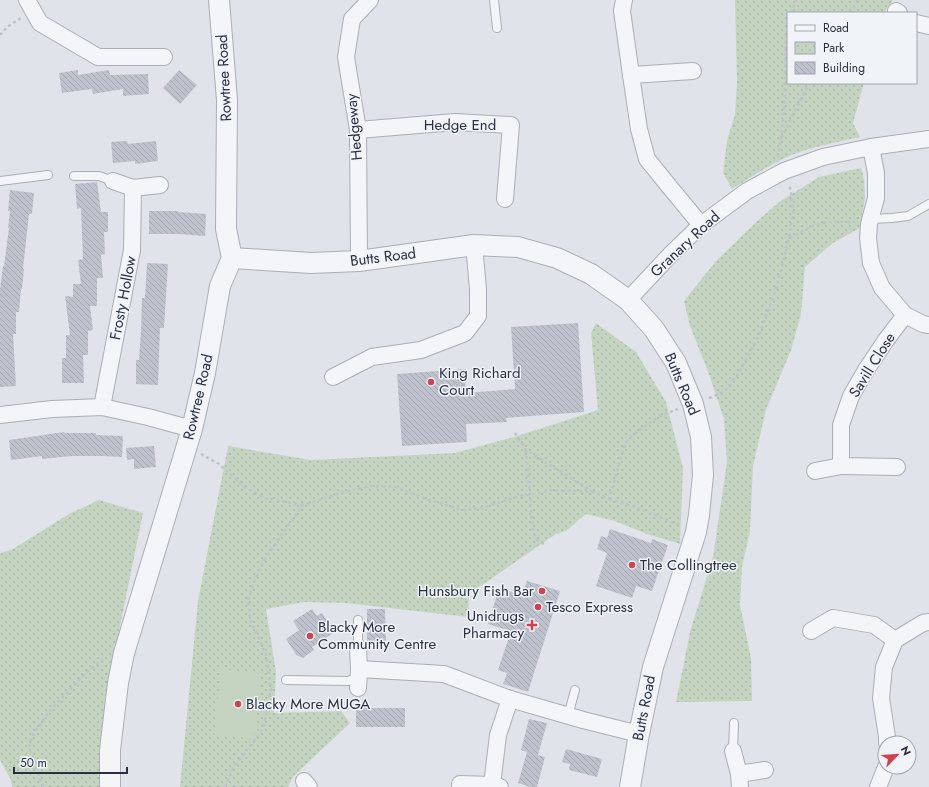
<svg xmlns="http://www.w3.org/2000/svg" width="929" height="787" viewBox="0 0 929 787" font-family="Jost,sans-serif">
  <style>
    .park { fill: url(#park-dots) }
    .pitch { fill: #c5d4c1 }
    .building { fill: url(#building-back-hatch) }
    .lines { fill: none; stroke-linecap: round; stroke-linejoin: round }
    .service-casing { stroke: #a9aeb8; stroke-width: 10 }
    .minor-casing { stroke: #a9aeb8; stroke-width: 18 }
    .tertiary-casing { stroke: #a9aeb8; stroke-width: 22 }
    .path { stroke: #bec2c9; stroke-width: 2.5; stroke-dasharray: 3 3; stroke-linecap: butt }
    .service { stroke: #f3f5f8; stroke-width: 8 }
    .minor { stroke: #f3f5f8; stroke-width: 16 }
    .tertiary { stroke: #f3f5f8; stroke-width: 20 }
    .poi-dot { fill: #d4404e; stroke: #f0f3f7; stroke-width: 1.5 }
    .labels { text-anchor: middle; stroke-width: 3; stroke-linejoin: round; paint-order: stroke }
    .street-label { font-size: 15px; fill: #283042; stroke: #f0f3f7 }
    .poi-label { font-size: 15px; fill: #283042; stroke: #f0f3f7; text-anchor: start }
  </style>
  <defs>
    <pattern id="park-dots" width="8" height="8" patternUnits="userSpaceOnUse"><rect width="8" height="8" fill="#c5d4c1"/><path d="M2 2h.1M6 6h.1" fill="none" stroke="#a9b6a7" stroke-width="1.8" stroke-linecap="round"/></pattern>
    <pattern id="building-back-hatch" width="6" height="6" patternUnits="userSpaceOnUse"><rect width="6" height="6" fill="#bdc2cd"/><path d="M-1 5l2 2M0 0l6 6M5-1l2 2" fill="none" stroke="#a2a7b1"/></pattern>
  </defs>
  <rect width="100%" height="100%" fill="#e0e4ea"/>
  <g class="park">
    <path d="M735,0h158l-9,13h-96v70h76l-11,40 7,14c-23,5 -47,10 -69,18 -20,9 -40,22 -59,34l-9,-16 4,-32 8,-27 2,-31z"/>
    <path d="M861,168l3,11 1,19 -5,30 -27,15 -28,24 -4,47 -10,36 -25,60 -13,56 -3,65 -8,36 -2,38 11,53 1,43 -76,1 14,-70 23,-75 14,-95 -3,-43 -15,-45 -19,-48 -6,-25 32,-40 37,-36 26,-23 40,-25z"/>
    <path d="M596,323l40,29 30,50 17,66 -3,76 -33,-10 -32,-13 -29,-7 -20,17 -10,3 -87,60 -1,23 -122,-14 -42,-1 -38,7 10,63 -2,41 67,-2 9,12 -57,54 -5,10h-108l18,-186 30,-155 83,14 144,-7 59,-16 84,-27 -7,-77z"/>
    <path d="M99,500l44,13 -37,182 -4,76v16h-90l-1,-7 -11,-20v-207l13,-4 56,-35z"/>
  </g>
  <path class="pitch" d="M221,669l40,5 -7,65 -40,-5z"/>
  <g class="building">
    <path d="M78,70v5l31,-5 1,5 38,-1 1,20 -26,2v-7l-30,5 -1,-5 -30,4 -3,-20z"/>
    <path d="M179,70l18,15 -17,19 -17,-16z"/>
    <path d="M127,141l1,3 28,-3 2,20 -23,3v-3l-22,2 -2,-21z"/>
    <path d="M97,182l4,30h7v20h-4l1,22 -4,1 2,23h-6v28h-7l3,24 -5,1v24h-5l1,28h-22v-25h4v-23h4l-5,-39 8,1v-13h8l-3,-24 5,-1 -2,-51 -4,1 -2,-25z"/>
    <path d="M10,190l24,3 -2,21h-3l-6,55h1l-2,20h-1l-2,23h-3v22h-3l3,52 -16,1v-97l3,-24h1l5,-38h-1l2,-17h-2z"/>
    <path d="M149,211h29v1l28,2 -1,22 -27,-2h-29z"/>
    <path d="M147,263l21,1 -4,64h-4l-2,57 -22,-1v-24h3l2,-29 1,-33h3z"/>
    <path d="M578,323l6,89 -78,6 1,4 -41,2 1,18 -65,4 -5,-72 68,-5 1,24 49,-4 -4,-62z"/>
    <path d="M64,432l1,1h31v2l27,1 -1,21 -21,-1h-29l-30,3v-3l-31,4 -2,-20z"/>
    <path d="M154,446l2,21 -22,2v-10l-7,1 -1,-12z"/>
    <path d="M610,529l41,14 1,-4 16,6 -16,46 -16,-5 -4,12 -36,-12 11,-33 -10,-4 4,-13 6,2z"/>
    <path d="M527,581l33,10 -32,101 -25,-8 4,-11 -9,-3 13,-39 -23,-7 11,-36 23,7z"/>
    <path d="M312,609l5,7 5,-3 13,19 -23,15 2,3 -11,8 -7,-3 -10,-16 13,-9 -6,-9z"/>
    <path d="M367,609h18l1,33h-19z"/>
    <rect x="356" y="708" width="49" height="19"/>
    <path d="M529,719l18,4 -9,32 7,2 -8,30h-7l-12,-4 9,-31 -6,-2z"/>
    <path d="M566,749l36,10 -5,18 -28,-7 1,-6 -8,-2z"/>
  </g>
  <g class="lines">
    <g class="service-casing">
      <g id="service">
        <path d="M494,0l3,28"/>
        <path d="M74,176h25l14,5"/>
        <path d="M0,181l48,-6"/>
        <path d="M871,219l21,-1 16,-2 21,-12"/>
        <path d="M358,620v28"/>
        <path d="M286,680l62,1 6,-2 5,-4"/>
        <path d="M568,716l7,-26"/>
        <path d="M733,751l1,-28"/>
      </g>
    </g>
    <g class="minor-casing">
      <g id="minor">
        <path d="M27,0l13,23 58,34h66"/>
        <path d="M624,0l-2,11 9,64 8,54 8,30 21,26 33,40"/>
        <path d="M896,11l3,2"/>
        <path d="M916,23l13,3"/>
        <path d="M631,75l62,-4"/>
        <path d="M358,130l97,-8 56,3 -6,74"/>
        <path d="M871,147l5,26v25l-7,26 -1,14 3,25 11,25 23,27 18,9 6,1"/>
        <path d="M113,181l20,7 27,-3"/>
        <path d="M359,261l-1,-131 -12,-73 6,-38 18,-19"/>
        <path d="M628,300l43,-46 30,-29 46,-34 37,-20 39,-14 48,-10 58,-8"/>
        <path d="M333,377l39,-20 49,-7 44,-17 13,-17v-27l-4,-44"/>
        <path d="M102,407l30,-157 1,-62"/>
        <path d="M0,415l52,-6 50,-2 46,10 44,12"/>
        <path d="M897,467l-56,-1v-41l10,-29 15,-26 20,-30 19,-25"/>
        <path d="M815,471l26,-5"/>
        <path d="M811,631l22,-13 41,7 21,15"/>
        <path d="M359,669l85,5 66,25 73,21 56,14"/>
        <path d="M358,688l1,-19 -1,-21"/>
        <path d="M887,743v-6l-6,-39 3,-31 11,-27 28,-17 6,-1"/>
        <path d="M733,751l6,23 1,13"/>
        <path d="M739,774l26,-4"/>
        <path d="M304,781l5,6"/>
        <path d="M460,784l32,1"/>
        <path d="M500,787l-8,-2 6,-50 12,-36"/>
        <path d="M878,787l8,-20"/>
      </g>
    </g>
    <g class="tertiary-casing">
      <g id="tertiary">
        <path d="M232,258l79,5 48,-2 115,-16 44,2 39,11 34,16 37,26 26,29 22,34 17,41 8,33 2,38 -4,40 -3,17 -43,135 -14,67 -9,53"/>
        <path d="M110,787v-37l8,-67 6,-30 68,-224 13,-56 15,-87 12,-28 -6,-29 1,-129 -8,-100"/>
      </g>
    </g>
    <g class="path">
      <path d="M792,13l4,-13"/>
      <path d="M850,13l8,-13"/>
      <path d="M0,35l7,-8 14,-9"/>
      <path d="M781,138l28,-55"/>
      <path d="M778,157l6,-44 2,-72 2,-10"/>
      <path d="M790,238l20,-11 17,-5h28"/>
      <path d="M709,398l15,-6 15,-19 21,-40 16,-44 13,-51 4,-25 -2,-22 -2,-6"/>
      <path d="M515,433l11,17 67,42"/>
      <path d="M526,450l4,45 3,36 4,9 9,5"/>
      <path d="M201,454l18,10 27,24 19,10 38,7"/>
      <path d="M609,499l29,9 43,18"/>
      <path d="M43,787l-14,-39 4,-14 19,-26 35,-36 18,-14"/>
      <path d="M225,787l8,-19 30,-39 8,-39 -5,-36 -16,-35 -2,-19 7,-21 11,-22 37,-52 41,-13 27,-6 25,1 32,13 35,10 19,-2 41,-13h7l21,-5 42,2 16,7 14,-49 4,-9 7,-7 26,-18 18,-7"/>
    </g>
    <use href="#service" class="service"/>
    <use href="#minor" class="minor"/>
    <use href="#tertiary" class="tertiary"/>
  </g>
  <g class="poi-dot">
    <circle cx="431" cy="382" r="4"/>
    <circle cx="632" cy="565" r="4"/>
    <circle cx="542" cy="591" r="4"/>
    <circle cx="538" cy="607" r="4"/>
    <path d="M530 619h4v4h4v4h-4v4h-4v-4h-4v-4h4z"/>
    <circle cx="310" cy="636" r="4"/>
    <circle cx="238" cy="704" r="4"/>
  </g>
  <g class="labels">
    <g class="street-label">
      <text transform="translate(224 78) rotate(-93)" y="5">Rowtree Road</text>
      <text x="460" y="130">Hedge End</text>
      <text transform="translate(354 127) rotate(-95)" y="5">Hedgeway</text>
      <text transform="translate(685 244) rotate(-43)" y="5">Granary Road</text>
      <text transform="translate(383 257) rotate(-7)" y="5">Butts Road</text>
      <text transform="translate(123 298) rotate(-79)" y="5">Frosty Hollow</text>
      <text transform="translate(872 365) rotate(-58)" y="5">Savill Close</text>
      <text transform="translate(682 384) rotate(67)" y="5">Butts Road</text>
      <text transform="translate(198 397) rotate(-77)" y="5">Rowtree Road</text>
      <text transform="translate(644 708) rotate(-79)" y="5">Butts Road</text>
    </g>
    <g class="poi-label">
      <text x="439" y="378">King Richard<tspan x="439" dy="17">Court</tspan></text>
      <text x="640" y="570">The Collingtree</text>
      <text x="534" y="596" text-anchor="end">Hunsbury Fish Bar</text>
      <text x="546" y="612">Tesco Express</text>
      <text x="524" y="621" text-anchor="end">Unidrugs<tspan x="524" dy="17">Pharmacy</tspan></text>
      <text x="318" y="632">Blacky More<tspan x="318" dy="17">Community Centre</tspan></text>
      <text x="246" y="709">Blacky More MUGA</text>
    </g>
  </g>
  <rect x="787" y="12" width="130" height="72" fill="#f0f3f7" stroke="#a0a5af"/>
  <rect x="795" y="25" width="20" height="6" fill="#f3f5f8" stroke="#a0a5af"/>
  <text x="823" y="32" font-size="12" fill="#283042">Road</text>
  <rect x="795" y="42" width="20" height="12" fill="url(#park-dots)" stroke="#a0a5af"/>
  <text x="823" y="52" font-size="12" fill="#283042">Park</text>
  <rect x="795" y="62" width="20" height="12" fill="url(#building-back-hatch)" stroke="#a0a5af"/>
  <text x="823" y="72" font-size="12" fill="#283042">Building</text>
  <g transform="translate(897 755) rotate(65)"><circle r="19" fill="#f0f3f7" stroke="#a0a5af"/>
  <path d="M0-3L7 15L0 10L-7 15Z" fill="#d4404e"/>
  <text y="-6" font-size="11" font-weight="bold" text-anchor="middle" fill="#283042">N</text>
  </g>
  <path d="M14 767v6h113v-6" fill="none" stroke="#283042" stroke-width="2"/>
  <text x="20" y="767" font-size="12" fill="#283042" stroke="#f0f3f7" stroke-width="3" paint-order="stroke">50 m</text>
</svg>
